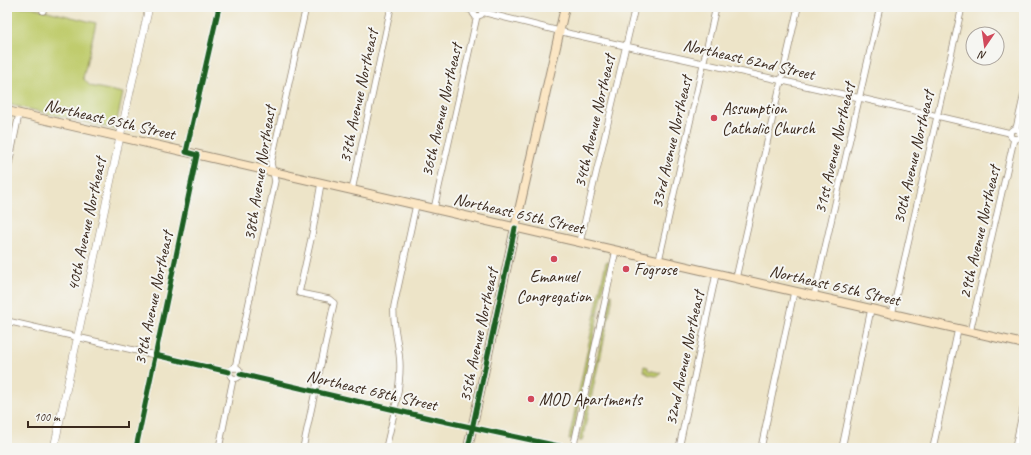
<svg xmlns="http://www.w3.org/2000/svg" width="1031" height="455" viewBox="0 0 1031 455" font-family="Caveat,sans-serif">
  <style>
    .green { fill: #c0cc6d; stroke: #7e7b46 }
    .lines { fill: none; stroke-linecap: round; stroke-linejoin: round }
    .minor-casing { stroke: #948773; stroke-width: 7 }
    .tertiary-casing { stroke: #948773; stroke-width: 8 }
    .secondary-casing { stroke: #948773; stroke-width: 10 }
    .minor { stroke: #fff; stroke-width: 5.5 }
    .tertiary { stroke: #fff; stroke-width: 7 }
    .secondary { stroke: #fbe6c4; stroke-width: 8 }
    .cycleway-casing { stroke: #f6f6f2; stroke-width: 8 }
    .cycleway { stroke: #1b5e20; stroke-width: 5 }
    .poi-dot { fill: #d1495b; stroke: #f6f6f2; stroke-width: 1.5 }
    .labels { text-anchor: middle; stroke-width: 4; stroke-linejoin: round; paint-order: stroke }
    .street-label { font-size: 17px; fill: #3b2a1e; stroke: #f6f6f2 }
    .poi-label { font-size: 17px; fill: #3b2a1e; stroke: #f6f6f2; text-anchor: start }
  </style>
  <rect width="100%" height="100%" fill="#f6f6f2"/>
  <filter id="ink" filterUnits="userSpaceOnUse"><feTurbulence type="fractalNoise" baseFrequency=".025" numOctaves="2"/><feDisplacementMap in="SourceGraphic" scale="8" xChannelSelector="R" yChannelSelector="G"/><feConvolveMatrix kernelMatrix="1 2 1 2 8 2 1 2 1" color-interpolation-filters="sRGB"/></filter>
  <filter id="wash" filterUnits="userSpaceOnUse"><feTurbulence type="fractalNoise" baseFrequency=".012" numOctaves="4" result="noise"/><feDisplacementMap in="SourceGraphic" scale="16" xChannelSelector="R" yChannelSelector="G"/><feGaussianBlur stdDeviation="0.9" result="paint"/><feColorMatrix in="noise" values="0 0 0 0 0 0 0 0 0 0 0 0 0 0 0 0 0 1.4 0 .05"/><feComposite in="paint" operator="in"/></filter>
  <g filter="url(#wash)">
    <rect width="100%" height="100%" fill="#ede4c8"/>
    <g class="green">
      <path d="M7,7h24l65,16 -13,55 7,8 33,7 -8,36 -108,-25z"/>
      <path d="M606,262h3l-11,51h-3z"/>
      <path d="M611,294h1v6l-12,60 -3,-1z"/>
      <path d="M595,314l3,1 -26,124h-3z"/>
      <path d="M596,361h3l-17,80h-3z"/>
      <path d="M644,366l4,1v3l13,3c-4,5 -9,2 -14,1v-2l-4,-1z"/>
    </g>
  </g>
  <g filter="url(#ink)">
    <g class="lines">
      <g class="minor-casing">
        <g id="minor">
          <path d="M459,7l14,3"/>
          <path d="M475,7l-2,2v4l2,3h3l3,-1 2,-3 -3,-5"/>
          <path d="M43,11l1,-4"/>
          <path d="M482,12l89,22 289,64 150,35"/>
          <path d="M1016,129l8,-35"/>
          <circle cx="1015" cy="134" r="5"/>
          <path d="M186,152l33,-145"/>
          <path d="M7,174l12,-60"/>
          <path d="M352,190l39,-183"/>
          <path d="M434,209l43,-193"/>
          <path d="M580,242l55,-235"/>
          <path d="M659,260l57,-253"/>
          <path d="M736,278l62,-271"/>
          <path d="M814,296l66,-289"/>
          <path d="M892,314l70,-307"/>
          <path d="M7,321l222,51"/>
          <path d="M970,332l44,-193"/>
          <circle cx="235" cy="373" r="5.5"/>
          <path d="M235,368l40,-187 -4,-18 35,-156"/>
          <path d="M240,374l198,46 130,28"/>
          <path d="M574,444l42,-194"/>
          <path d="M136,448l61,-293"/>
          <path d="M219,448l14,-69"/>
          <path d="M303,448l31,-145 -5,-4 -30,-6 14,-63 8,-47"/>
          <path d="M386,448c6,-27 14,-54 14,-82 0,-20 -8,-40 -6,-60l22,-101"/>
          <path d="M679,448l37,-174"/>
          <path d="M761,448l33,-156"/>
          <path d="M842,448l29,-139"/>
          <path d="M933,448l25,-119"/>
          <path d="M1015,448l9,-43"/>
        </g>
      </g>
      <g class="tertiary-casing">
        <path id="tertiary" d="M54,448l66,-311 29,-130"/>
      </g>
      <g class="secondary-casing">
        <g id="secondary">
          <path d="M7,111l1017,233"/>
          <path d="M468,448l47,-220 50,-221"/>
        </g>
      </g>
      <use href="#minor" class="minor"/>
      <use href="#tertiary" class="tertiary"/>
      <use href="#secondary" class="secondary"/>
      <g class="cycleway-casing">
        <g id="cycleway">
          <path d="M155,355l74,17"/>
          <path d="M240,374l198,46 130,28"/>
          <path d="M136,448l61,-293 -11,-3 33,-145"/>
          <path d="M468,448l47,-220"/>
        </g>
      </g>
      <use href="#cycleway" class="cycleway"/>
    </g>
  </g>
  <g class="poi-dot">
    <circle cx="714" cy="118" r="4"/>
    <circle cx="554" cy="259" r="4"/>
    <circle cx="626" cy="269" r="4"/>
    <circle cx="531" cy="399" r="4"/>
  </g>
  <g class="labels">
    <g class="street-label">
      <text transform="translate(749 59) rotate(13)" y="6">Northeast 62nd Street</text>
      <text transform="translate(358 96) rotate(-78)" y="6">37th Avenue Northeast</text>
      <text transform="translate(441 110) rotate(-77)" y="6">36th Avenue Northeast</text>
      <text transform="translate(110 119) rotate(13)" y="6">Northeast 65th Street</text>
      <text transform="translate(594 121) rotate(-77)" y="6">34th Avenue Northeast</text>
      <text transform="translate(671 142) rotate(-77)" y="6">33rd Avenue Northeast</text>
      <text transform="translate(834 148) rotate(-77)" y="6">31st Avenue Northeast</text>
      <text transform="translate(913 157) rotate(-77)" y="6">30th Avenue Northeast</text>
      <text transform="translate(259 173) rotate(-81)" y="6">38th Avenue Northeast</text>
      <text transform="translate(519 213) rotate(13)" y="6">Northeast 65th Street</text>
      <text transform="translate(86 224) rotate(-78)" y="6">40th Avenue Northeast</text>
      <text transform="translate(979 232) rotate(-77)" y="6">29th Avenue Northeast</text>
      <text transform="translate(835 285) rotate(13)" y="6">Northeast 65th Street</text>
      <text transform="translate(153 298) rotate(-78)" y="6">39th Avenue Northeast</text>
      <text transform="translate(478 335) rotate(-78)" y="6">35th Avenue Northeast</text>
      <text transform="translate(684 358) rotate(-78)" y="6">32nd Avenue Northeast</text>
      <text transform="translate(372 390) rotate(13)" y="6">Northeast 68th Street</text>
    </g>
    <g class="poi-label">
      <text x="722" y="114">Assumption<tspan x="722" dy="20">Catholic Church</tspan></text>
      <text x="634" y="275">Fogrose</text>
      <text x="554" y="282" text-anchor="middle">Emanuel<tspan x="554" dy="20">Congregation</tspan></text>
      <text x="539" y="405">MOD Apartments</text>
    </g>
  </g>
  <rect width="1031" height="455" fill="none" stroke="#f6f6f2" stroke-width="24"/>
  <g transform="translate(985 46) rotate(193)"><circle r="19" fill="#f6f6f2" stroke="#aba49d"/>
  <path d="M0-3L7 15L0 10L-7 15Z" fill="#d1495b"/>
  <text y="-6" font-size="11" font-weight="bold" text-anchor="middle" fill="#3b2a1e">N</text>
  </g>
  <path d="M28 421v6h101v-6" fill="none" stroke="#3b2a1e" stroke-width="2"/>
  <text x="34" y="421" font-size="12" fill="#3b2a1e" stroke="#f6f6f2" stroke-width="3" paint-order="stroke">100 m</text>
</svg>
